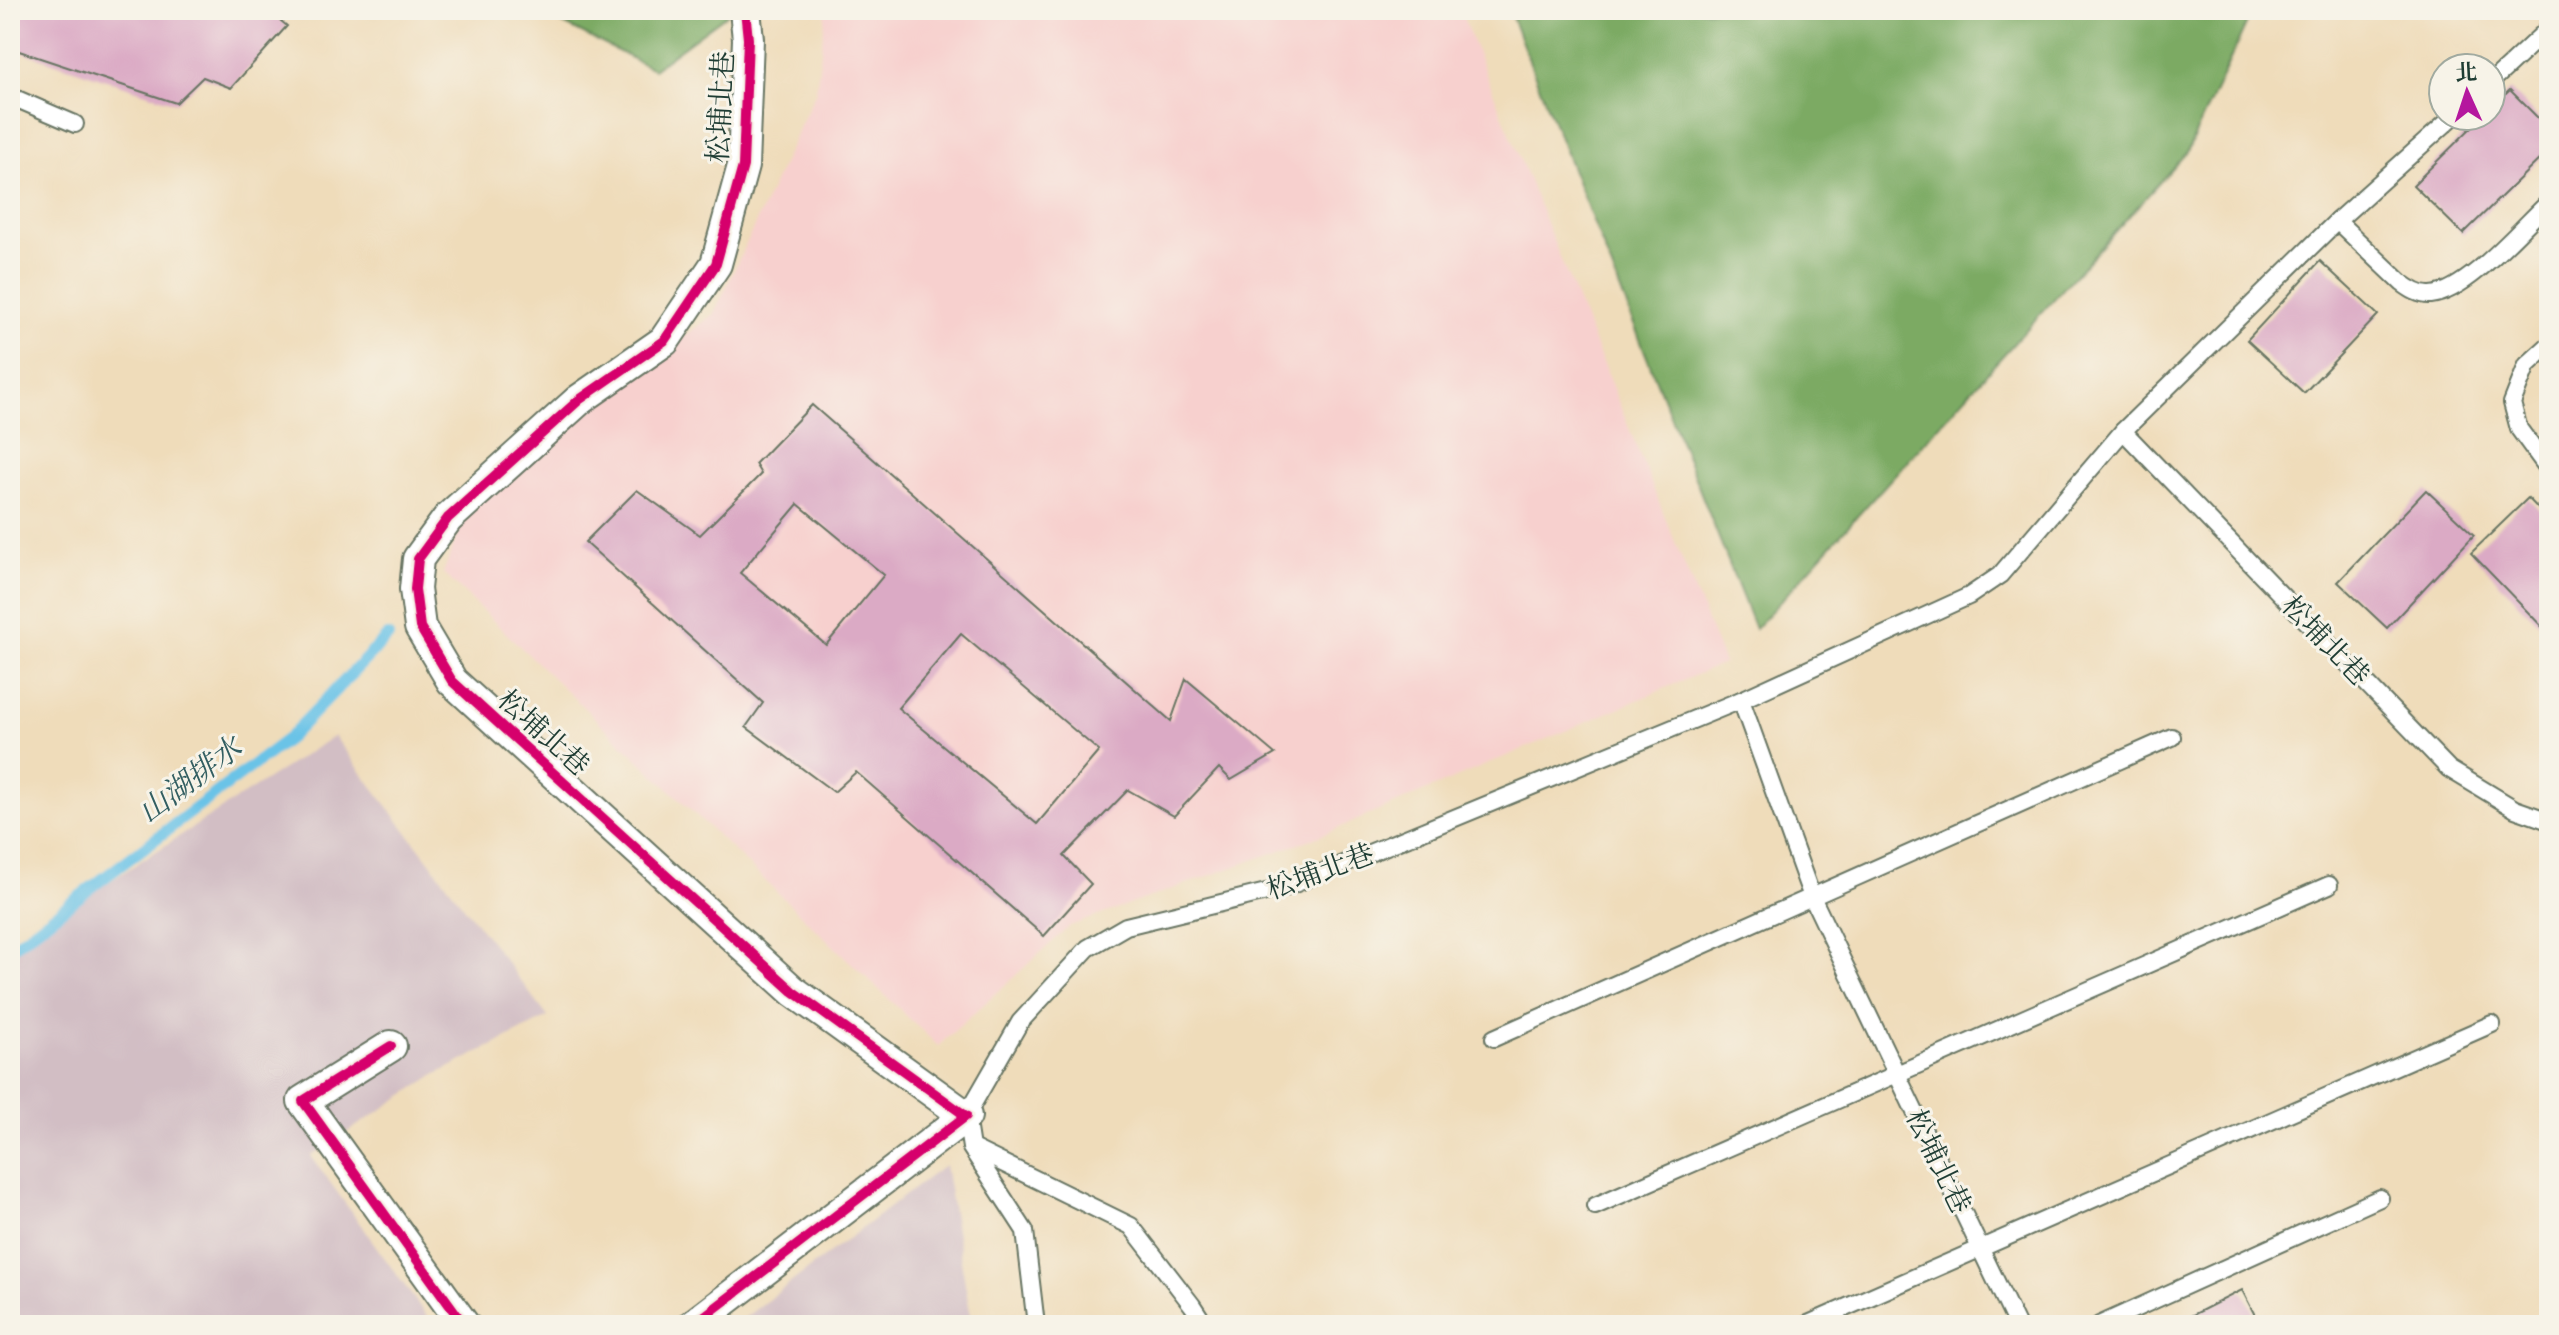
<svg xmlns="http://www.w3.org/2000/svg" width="2559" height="1335" viewBox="0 0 2559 1335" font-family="Vollkorn,'Noto Serif TC',serif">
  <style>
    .built { fill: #f7d0ce }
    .industrial { fill: #d2bec4 }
    .forest { fill: #7caa63; stroke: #4e744c; stroke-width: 2 }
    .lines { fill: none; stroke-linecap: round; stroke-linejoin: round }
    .stream { stroke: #6ac3e7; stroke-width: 12 }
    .building { fill: #dbaac5; fill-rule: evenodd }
    .service-casing { stroke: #687563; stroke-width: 20 }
    .minor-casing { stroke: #687563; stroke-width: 34 }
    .service { stroke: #fff; stroke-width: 16 }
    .minor { stroke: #fff; stroke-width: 30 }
    .cycleway-casing { stroke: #f7f3e8; stroke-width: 15 }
    .cycleway { stroke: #d6006c; stroke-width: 10 }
    .labels { text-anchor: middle; stroke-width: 6; stroke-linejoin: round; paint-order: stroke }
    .street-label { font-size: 28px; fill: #1f3d34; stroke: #f7f3e8 }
    .water-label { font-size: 30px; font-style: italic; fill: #325e61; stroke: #f7f3e8 }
  </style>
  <rect width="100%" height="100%" fill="#f7f3e8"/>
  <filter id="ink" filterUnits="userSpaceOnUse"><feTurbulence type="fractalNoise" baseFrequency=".0125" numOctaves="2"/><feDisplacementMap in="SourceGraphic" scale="16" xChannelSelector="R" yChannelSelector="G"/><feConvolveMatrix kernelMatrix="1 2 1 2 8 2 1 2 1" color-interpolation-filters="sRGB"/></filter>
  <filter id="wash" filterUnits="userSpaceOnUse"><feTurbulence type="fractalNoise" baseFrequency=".006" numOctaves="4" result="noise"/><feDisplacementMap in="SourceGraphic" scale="32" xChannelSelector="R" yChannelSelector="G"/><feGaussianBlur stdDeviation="1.8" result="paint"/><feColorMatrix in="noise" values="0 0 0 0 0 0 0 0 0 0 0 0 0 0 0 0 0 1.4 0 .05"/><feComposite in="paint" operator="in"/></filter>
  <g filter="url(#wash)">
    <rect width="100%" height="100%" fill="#efdcba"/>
    <path class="built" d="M830,10h630l264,653 -404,173 -250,90 -132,120 -495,-473 29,-76 242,-183 102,-223 10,-80z"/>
    <g class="industrial">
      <path d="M334,736l214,281 -115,59 -122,80 122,169h-423v-379z"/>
      <path d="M945,1165l27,160h-237z"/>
    </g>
    <g class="forest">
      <path d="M536,10h197l-80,59z"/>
      <path d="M1509,10h744l-66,142 -432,477z"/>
    </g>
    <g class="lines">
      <path class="stream" d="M10,949l279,-211 99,-102"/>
    </g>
    <g id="blocks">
      <g class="building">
        <path d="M10,10h258l19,16 -56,62 -28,-11 -27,26 -166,-55z"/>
        <path d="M2510,90l39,39v21l-86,84 -50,-49 70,-69h8v-8z"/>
        <path d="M2320,261l58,54 -74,78 -57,-53z"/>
        <path d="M812,405l359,316 15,-42 89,75 -44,26 -12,-12 -45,48 -46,-26 -64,66 27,28 -47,52 -188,-164 -22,20 -88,-65 17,-24 -178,-161 52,-52 63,45 61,-61 -6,-10zM798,504l86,71 -58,70 -86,-72zM961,634l138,117 -62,73 -139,-116z"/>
        <path d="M2426,490l48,45 -87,93 -49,-46z"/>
        <path d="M2528,498l21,22v114l-78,-81z"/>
        <path d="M2242,1290l18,35h-87z"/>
      </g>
    </g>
  </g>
  <g filter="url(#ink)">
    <use href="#blocks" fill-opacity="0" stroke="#687563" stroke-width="2"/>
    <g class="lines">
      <g class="service-casing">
        <g id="service">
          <path d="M2491,82l58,-54"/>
          <path d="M10,96l65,28"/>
          <path d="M2337,221l65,62c8,6 18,13 29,12 36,-3 91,-68 118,-93"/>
          <path d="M2549,345l-22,20 -15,38 7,26 30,41"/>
          <path d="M2123,431l326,338 66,40 34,12"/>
          <path d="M1741,700l71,197 205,428"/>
          <path d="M1494,1038l678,-301"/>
          <path d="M974,1149l157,77 61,79 13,20"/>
          <path d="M1595,1206l734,-321"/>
          <path d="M1036,1325l-11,-94 -54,-83 -5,-32 54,-94 68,-74 38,-22 161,-39 454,-187 228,-104 31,-21 123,-144 214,-210 117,-105"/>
          <path d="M1806,1325l686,-301"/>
          <path d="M2099,1325l281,-127"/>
        </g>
      </g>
      <g class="minor-casing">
        <g id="minor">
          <path d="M391,1046l-88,55 161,224"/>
          <path d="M693,1325l273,-209 -173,-125 -341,-310 -32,-54 -5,-38 3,-30 30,-41 131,-118 85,-59 52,-77 27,-98 5,-127 -3,-29"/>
        </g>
      </g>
      <use href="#service" class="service"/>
      <use href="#minor" class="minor"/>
      <g class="cycleway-casing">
        <g id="cycleway">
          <path d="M391,1046l-88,55 161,224"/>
          <path d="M693,1325l273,-209 -173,-125 -341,-310 -32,-54 -5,-38 3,-30 30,-41 131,-118 85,-59 52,-77 27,-98 5,-127 -3,-29"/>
        </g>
      </g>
      <use href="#cycleway" class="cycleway"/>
    </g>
  </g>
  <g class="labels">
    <g class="street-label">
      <text transform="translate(720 107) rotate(-87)" y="10">松埔北巷</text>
      <text transform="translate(2326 640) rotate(46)" y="10">松埔北巷</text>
      <text transform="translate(544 732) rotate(42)" y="10">松埔北巷</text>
      <text transform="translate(1320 871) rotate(-20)" y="10">松埔北巷</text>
      <text transform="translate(1939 1161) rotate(64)" y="10">松埔北巷</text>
    </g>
    <g class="water-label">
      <text transform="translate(190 780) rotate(-37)" y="10">山湖排水</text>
    </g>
  </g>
  <rect width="2559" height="1335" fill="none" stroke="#f7f3e8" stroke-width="40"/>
  <g transform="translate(2467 92) rotate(357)"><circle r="38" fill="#f7f3e8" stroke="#a1aaa0" stroke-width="2"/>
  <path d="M0-6L14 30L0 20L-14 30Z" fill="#b5179e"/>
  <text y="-12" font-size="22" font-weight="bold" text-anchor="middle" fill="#1f3d34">北</text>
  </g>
</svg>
